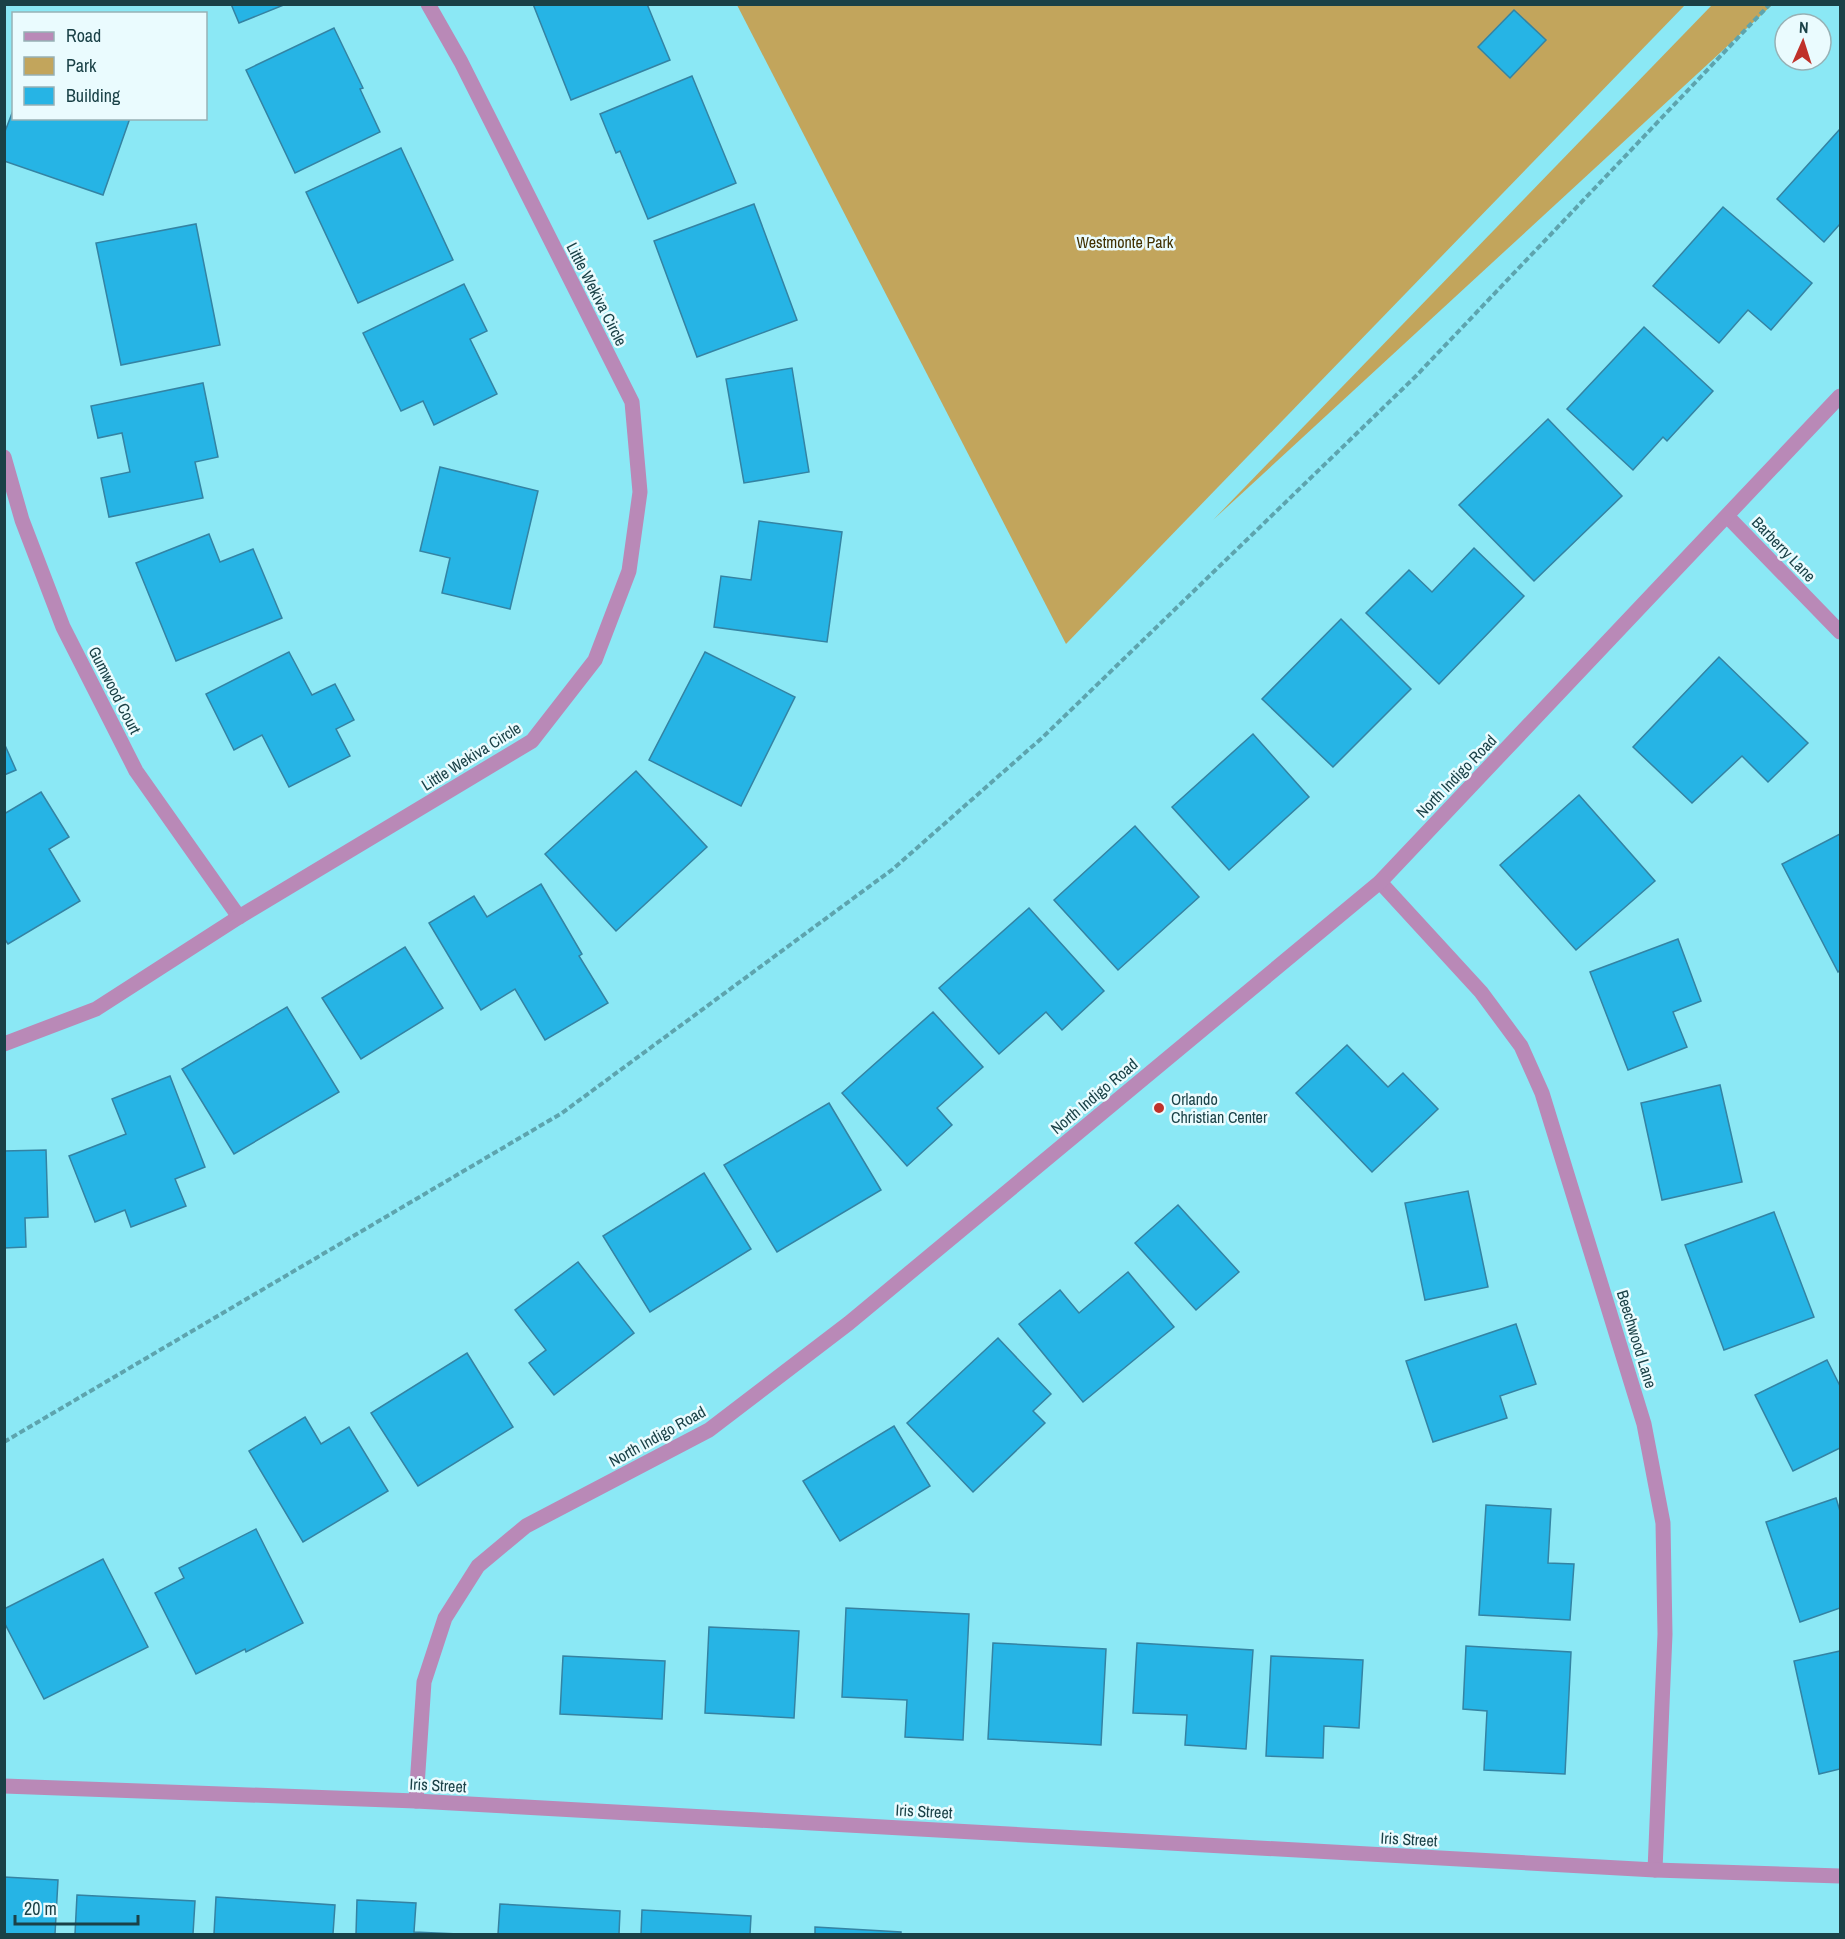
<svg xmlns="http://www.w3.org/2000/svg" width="1845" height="1939" viewBox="0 0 1845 1939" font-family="'Archivo Narrow',sans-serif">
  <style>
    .green { fill: #c2a55c }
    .building { fill: #26b4e5; stroke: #3483a3; stroke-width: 1.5 }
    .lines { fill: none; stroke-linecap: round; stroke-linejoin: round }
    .path { stroke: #5da4ae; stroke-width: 4; stroke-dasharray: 6 3; stroke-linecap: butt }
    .minor { stroke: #b989b7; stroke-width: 15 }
    .poi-dot { fill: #bf312a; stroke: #eafbfe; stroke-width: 2 }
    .labels { text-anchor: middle; stroke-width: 5; stroke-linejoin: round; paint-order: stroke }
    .park-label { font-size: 16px; fill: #413001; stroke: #eafbfe }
    .street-label { font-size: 16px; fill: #1a4147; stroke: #eafbfe }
    .poi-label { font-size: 16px; fill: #1a4147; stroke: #eafbfe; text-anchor: start }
  </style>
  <rect width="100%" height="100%" fill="#8be8f5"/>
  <g class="green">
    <path d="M737,5h948l-619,639z"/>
    <path d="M1712,5h60l-559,515z"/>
  </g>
  <g class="building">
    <path d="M231,4h55l-47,19z"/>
    <path d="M533,4h114l23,56 -99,40z"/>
    <path d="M1514,10l32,30 -36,38 -32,-31z"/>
    <path d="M334,28l29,60 -3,1 20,43 -85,41 -49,-103z"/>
    <path d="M692,76l44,107 -88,36 -28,-68 -4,2 -16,-39z"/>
    <path d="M14,108v10h116l-27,77 -99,-34v-27z"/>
    <path d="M1840,129v95l-16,18 -47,-43z"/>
    <path d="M401,148l52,112 -95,43 -52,-111z"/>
    <path d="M754,204l43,116 -100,37 -43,-116z"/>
    <path d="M1723,207l89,76 -41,47 -23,-20 -29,33 -66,-57z"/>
    <path d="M196,224l24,121 -99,20 -25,-122z"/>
    <path d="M464,284l23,47 -17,8 27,55 -63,31 -11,-24 -22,10 -38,-78z"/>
    <path d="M1644,327l69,64 -46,50 -4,-4 -30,33 -66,-61z"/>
    <path d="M792,368l17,104 -65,11 -18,-104z"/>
    <path d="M203,383l15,74 -23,5 8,36 -94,19 -8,-39 29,-6 -8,-39 -24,5 -7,-32z"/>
    <path d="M1548,419l74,77 -88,85 -75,-76z"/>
    <path d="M440,467l98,24 -28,118 -68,-16 8,-35 -30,-7z"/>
    <path d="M759,521l83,11 -15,110 -113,-15 7,-51 30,4z"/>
    <path d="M209,534l11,28 33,-13 29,69 -106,43 -40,-98z"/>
    <path d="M1474,548l50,48 -85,88 -73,-71 43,-43 23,22z"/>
    <path d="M1341,619l70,70 -78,78 -71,-68z"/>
    <path d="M289,652l23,43 23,-11 19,36 -18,9 14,27 -61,31 -27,-52 -28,15 -28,-56z"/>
    <path d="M705,652l90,45 -54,109 -92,-46z"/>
    <path d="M1719,657l89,86 -40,39 -26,-26 -50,47 -59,-56z"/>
    <path d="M1253,734l56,63 -80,73 -57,-63z"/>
    <path d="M4,743l12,27 -12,5z"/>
    <path d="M636,771l71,76 -91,84 -71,-77z"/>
    <path d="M41,792l28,45 -20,12 31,52 -72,43 -4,-6v-124z"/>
    <path d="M1579,795l76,86 -79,69 -76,-85z"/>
    <path d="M1135,826l64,71 -81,73 -64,-70z"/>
    <path d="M1840,834v136l-2,2 -56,-108z"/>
    <path d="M541,884l41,70 -3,2 29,47 -63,37 -30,-51 -34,21 -52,-87 45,-27 13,21z"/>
    <path d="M1029,908l75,83 -42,39 -16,-18 -47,42 -60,-66z"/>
    <path d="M1678,939l23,62 -28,11 14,35 -59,23 -38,-98z"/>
    <path d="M405,947l38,61 -82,51 -39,-61z"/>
    <path d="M287,1007l52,85 -105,62 -52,-85z"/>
    <path d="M933,1012l50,55 -46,41 15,17 -45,41 -65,-73z"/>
    <path d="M1347,1045l41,42 15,-14 35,36 -66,63 -76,-79z"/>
    <path d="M170,1076l35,91 -30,12 11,27 -55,21 -6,-17 -30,12 -26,-66 57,-22 -14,-35z"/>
    <path d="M1720,1085l22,97 -80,18 -21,-97z"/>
    <path d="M829,1103l52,87 -104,62 -53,-87z"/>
    <path d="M46,1150l2,67 -23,1 1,29 -22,1v-97z"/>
    <path d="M704,1173l47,76 -101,63 -47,-76z"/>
    <path d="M1468,1191l20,96 -63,13 -20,-97z"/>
    <path d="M1178,1205l61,67 -43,38 -61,-67z"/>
    <path d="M1774,1212l40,105 -90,33 -39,-105z"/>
    <path d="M578,1262l56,71 -80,62 -25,-32 17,-13 -31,-40z"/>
    <path d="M1128,1272l46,55 -91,75 -64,-78 41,-34 19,23z"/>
    <path d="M1516,1324l20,60 -36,12 7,22 -74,24 -27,-81z"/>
    <path d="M998,1338l53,56 -18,17 12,12 -72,69 -66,-69z"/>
    <path d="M467,1353l46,74 -95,59 -47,-73z"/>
    <path d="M1827,1360l13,26v62l-47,23 -38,-76z"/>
    <path d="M305,1417l16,27 28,-17 39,64 -85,51 -54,-91z"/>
    <path d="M894,1426l36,60 -90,55 -37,-60z"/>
    <path d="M1836,1498l4,13v97l-40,14 -34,-100z"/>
    <path d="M1486,1505l65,4 -3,54 26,1 -4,56 -91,-5z"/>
    <path d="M256,1529l47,94 -57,29 -1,-3 -49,25 -41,-81 29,-15 -5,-10z"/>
    <path d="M103,1559l45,88 -104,52 -40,-77v-13z"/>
    <path d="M846,1608l123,6 -6,126 -58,-3 2,-37 -65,-3z"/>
    <path d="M709,1627l90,4 -5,87 -89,-5z"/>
    <path d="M993,1643l113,6 -5,96 -113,-6z"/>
    <path d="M1137,1643l116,7 -7,99 -61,-4 2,-30 -54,-2z"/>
    <path d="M1466,1646l105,6 -6,122 -81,-4 3,-59 -24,-2z"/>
    <path d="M1840,1651v118l-21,5 -25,-113z"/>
    <path d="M563,1656l102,5 -3,58 -102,-5z"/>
    <path d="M1271,1656l92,4 -4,68 -35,-2 -1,32 -57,-2z"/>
    <path d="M4,1877l54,3 -3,54h-51z"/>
    <path d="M77,1895l118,6 -2,33h-118z"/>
    <path d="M216,1897l119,8 -2,29h-119z"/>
    <path d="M357,1900l59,3 -2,29 45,2h-103z"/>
    <path d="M500,1904l120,7 -1,23h-121z"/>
    <path d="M642,1910l109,6 -1,18h-109z"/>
    <path d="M815,1927l86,5v2h-86z"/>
  </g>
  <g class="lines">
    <path class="path" d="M4,1442l558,-329 331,-244 150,-132 373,-361 354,-372"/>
    <g class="minor">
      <path d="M4,457l18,63 41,107 73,144 103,146"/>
      <path d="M1728,517l112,115"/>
      <path d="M1380,882l101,110 40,54 21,47 102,331 19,99 2,111 -10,236"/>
      <path d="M4,1044l92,-35 143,-92 293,-176 63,-81 34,-89 11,-79 -8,-90 -171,-340 -33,-58"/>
      <path d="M4,1786l412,15 1239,69 185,6"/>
      <path d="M416,1801l8,-119 21,-64 33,-52 48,-40 183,-96 140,-107 531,-441 460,-486"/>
    </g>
  </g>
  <circle class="poi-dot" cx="1159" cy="1108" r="6"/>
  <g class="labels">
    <g class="park-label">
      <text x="1125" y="248">Westmonte Park</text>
    </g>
    <g class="street-label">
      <text transform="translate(597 294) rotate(63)" y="6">Little Wekiva Circle</text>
      <text transform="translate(1784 549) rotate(46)" y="6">Barberry Lane</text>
      <text transform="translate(115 690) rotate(63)" y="6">Gumwood Court</text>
      <text transform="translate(471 756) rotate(-32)" y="6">Little Wekiva Circle</text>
      <text transform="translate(1456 776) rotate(-46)" y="6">North Indigo Road</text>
      <text transform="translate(1094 1096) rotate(-40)" y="6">North Indigo Road</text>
      <text transform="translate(1637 1339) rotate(73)" y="6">Beechwood Lane</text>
      <text transform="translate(657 1436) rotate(-29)" y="6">North Indigo Road</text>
      <text transform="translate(438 1785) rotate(3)" y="6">Iris Street</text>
      <text transform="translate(924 1811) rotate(3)" y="6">Iris Street</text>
      <text transform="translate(1409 1839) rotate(3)" y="6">Iris Street</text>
    </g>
    <g class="poi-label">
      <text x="1171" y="1105">Orlando<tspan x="1171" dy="18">Christian Center</tspan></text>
    </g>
  </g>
  <rect width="1845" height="1939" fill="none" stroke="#1a4147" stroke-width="12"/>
  <rect x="12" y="12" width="195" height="108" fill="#eafbfe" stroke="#97b1b5" stroke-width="1.5"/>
  <rect x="24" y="32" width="30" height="9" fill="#b989b7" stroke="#97b1b5" stroke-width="1.5"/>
  <text x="66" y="42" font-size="18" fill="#1a4147">Road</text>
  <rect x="24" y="57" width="30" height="18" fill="#c2a55c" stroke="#97b1b5" stroke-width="1.5"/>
  <text x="66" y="72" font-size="18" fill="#1a4147">Park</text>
  <rect x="24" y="87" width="30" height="18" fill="#26b4e5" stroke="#97b1b5" stroke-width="1.5"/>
  <text x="66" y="102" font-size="18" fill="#1a4147">Building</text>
  <g transform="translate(1803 42) rotate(3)"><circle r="28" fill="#eafbfe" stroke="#97b1b5" stroke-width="1.5"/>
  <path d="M0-4.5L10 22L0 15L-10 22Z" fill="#bf312a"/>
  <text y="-9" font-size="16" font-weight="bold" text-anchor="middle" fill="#1a4147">N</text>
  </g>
  <path d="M15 1915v9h123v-9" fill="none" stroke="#1a4147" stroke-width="3"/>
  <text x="24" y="1915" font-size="18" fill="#1a4147" stroke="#eafbfe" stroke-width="4.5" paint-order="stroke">20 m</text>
</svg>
